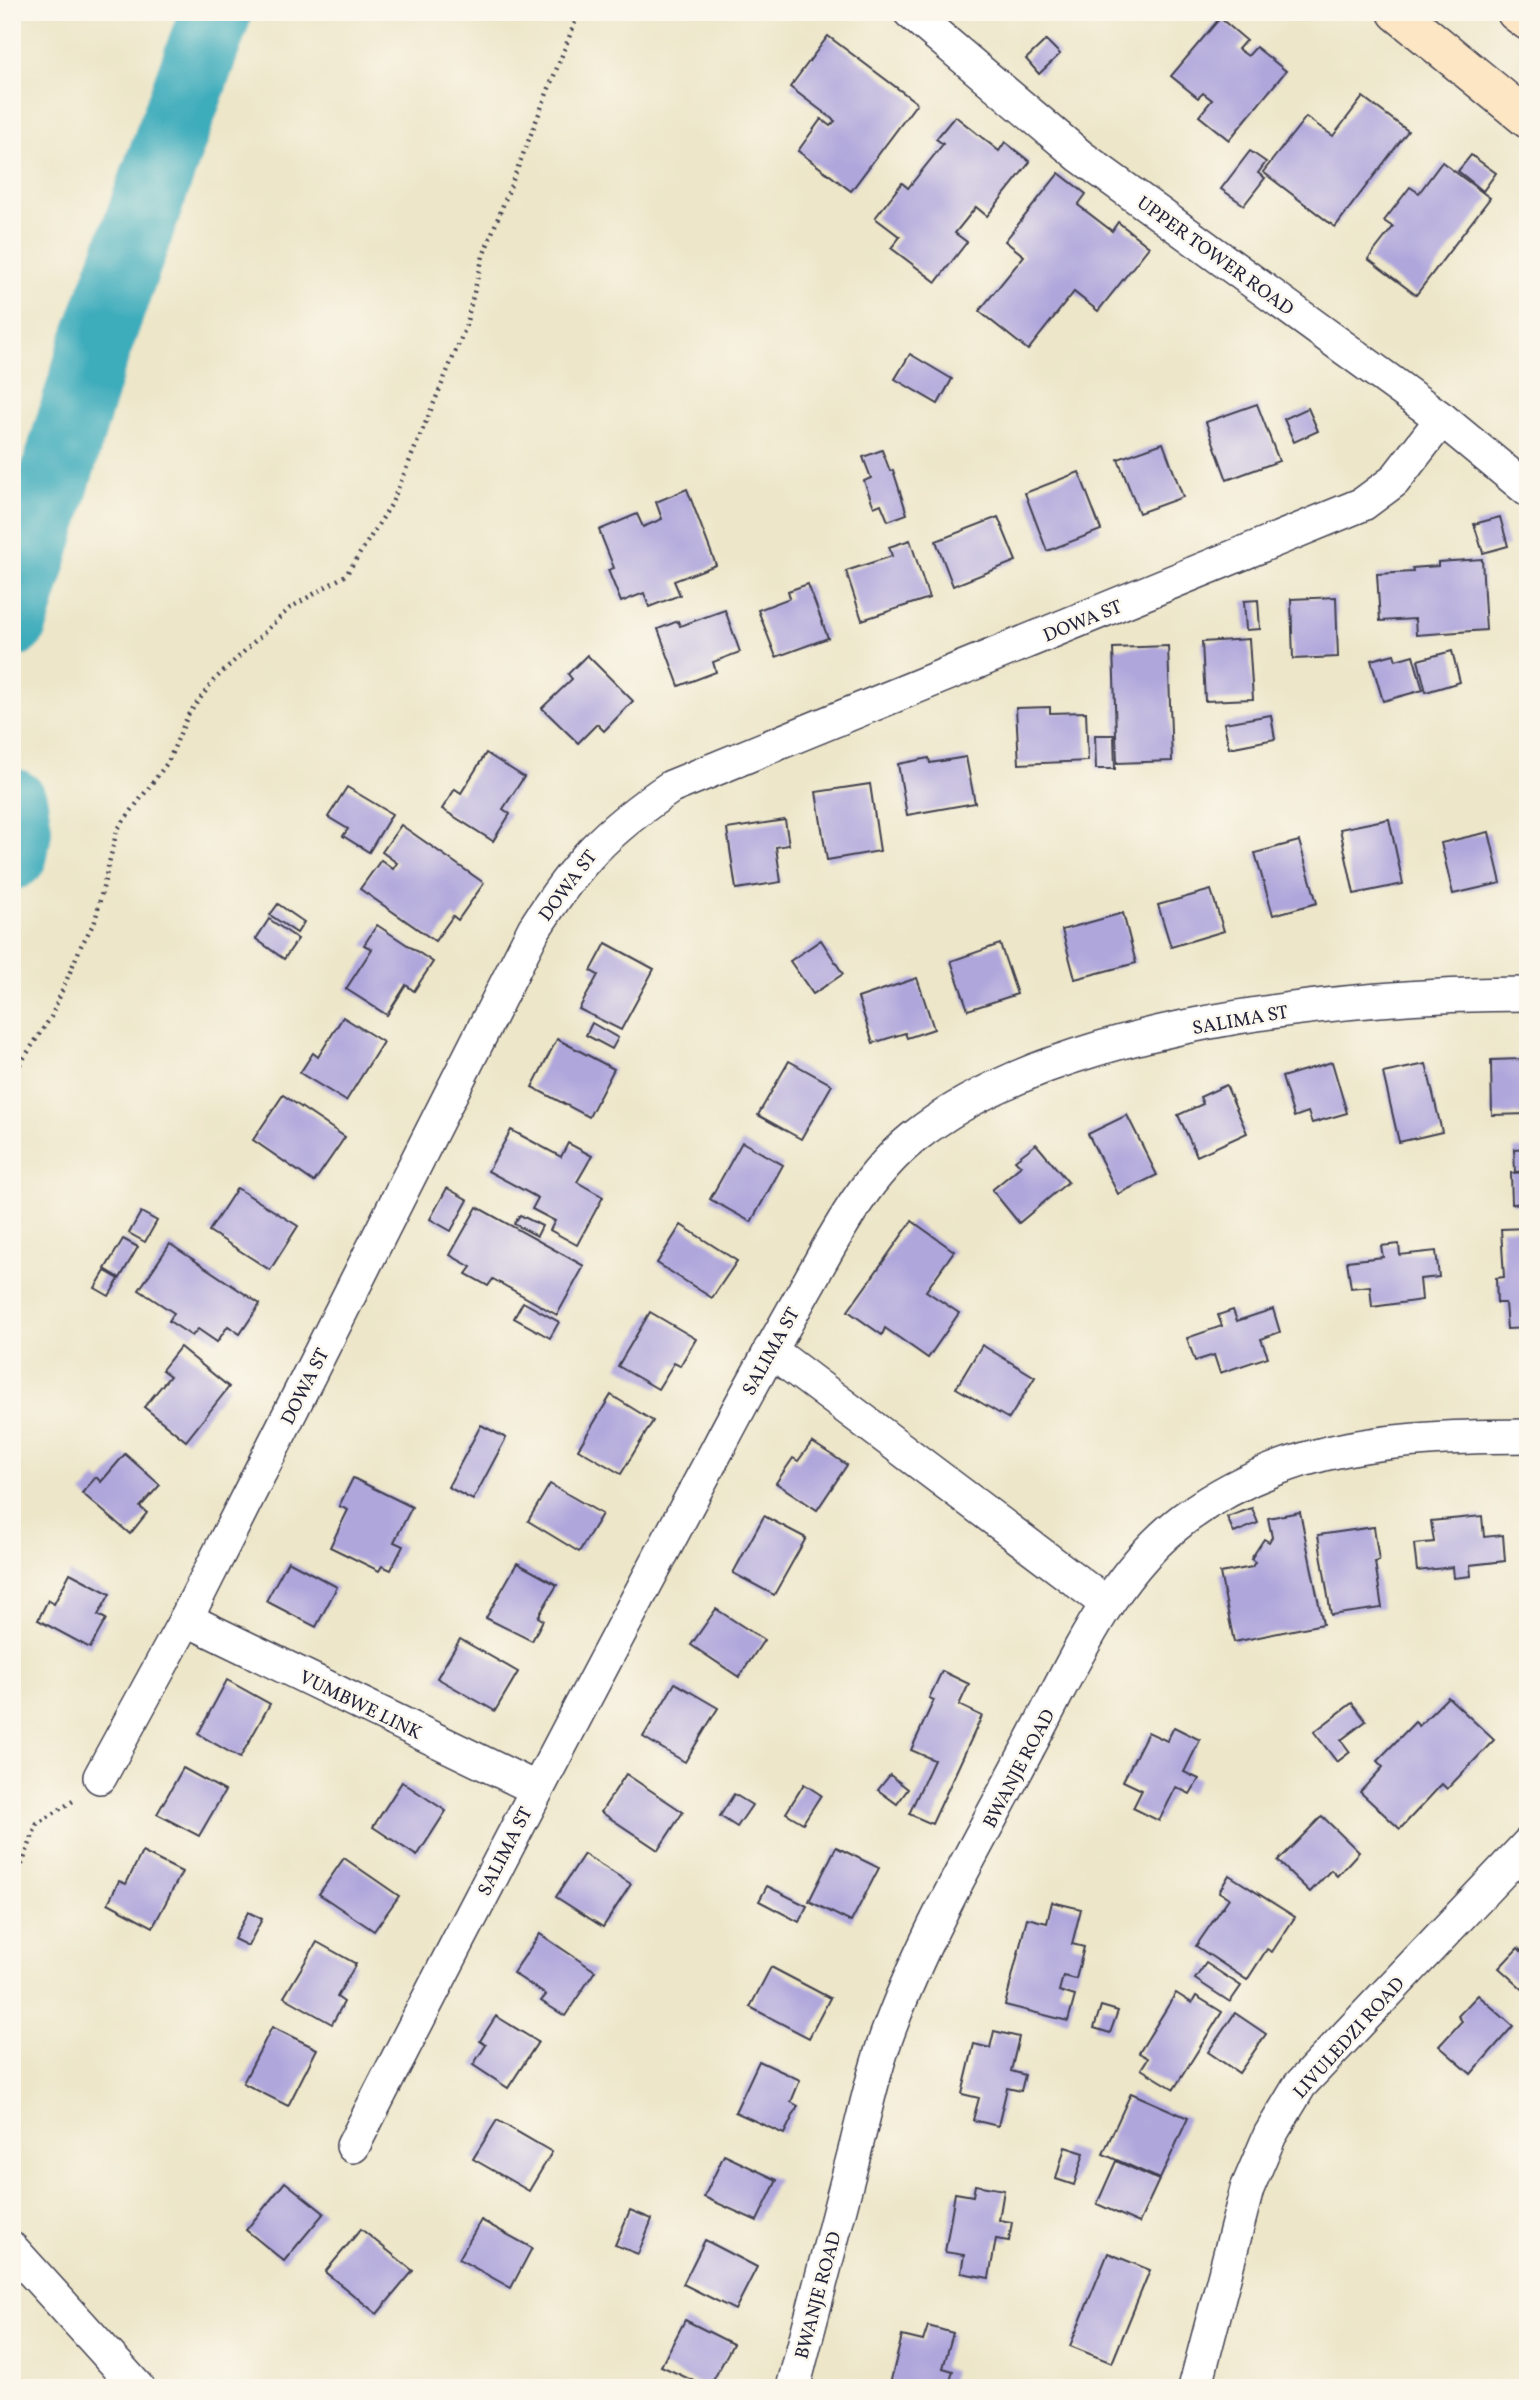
<svg xmlns="http://www.w3.org/2000/svg" width="1540" height="2400" viewBox="0 0 1540 2400" font-family="Vollkorn,serif">
  <style>
    .lines { fill: none; stroke-linecap: round; stroke-linejoin: round }
    .river { stroke: #3dacbb; stroke-width: 72 }
    .building { fill: #afa6db }
    .minor-casing { stroke: #403f50; stroke-width: 36 }
    .secondary-casing { stroke: #403f50; stroke-width: 41 }
    .path { stroke: #403f50; stroke-width: 4.5; stroke-dasharray: 2 5; stroke-linecap: butt }
    .minor { stroke: #fff; stroke-width: 33 }
    .secondary { stroke: #fce6c4; stroke-width: 38 }
    .labels { text-anchor: middle; stroke-width: 5; stroke-linejoin: round; paint-order: stroke }
    .street-label { font-size: 19px; fill: #22223b; stroke: #fbf7ec }
  </style>
  <rect width="100%" height="100%" fill="#fbf7ec"/>
  <filter id="ink" filterUnits="userSpaceOnUse"><feTurbulence type="fractalNoise" baseFrequency=".0143" numOctaves="2"/><feDisplacementMap in="SourceGraphic" scale="14" xChannelSelector="R" yChannelSelector="G"/><feConvolveMatrix kernelMatrix="1 2 1 2 8 2 1 2 1" color-interpolation-filters="sRGB"/></filter>
  <filter id="wash" filterUnits="userSpaceOnUse"><feTurbulence type="fractalNoise" baseFrequency=".00686" numOctaves="4" result="noise"/><feDisplacementMap in="SourceGraphic" scale="28" xChannelSelector="R" yChannelSelector="G"/><feGaussianBlur stdDeviation="1.57" result="paint"/><feColorMatrix in="noise" values="0 0 0 0 0 0 0 0 0 0 0 0 0 0 0 0 0 1.4 0 .05"/><feComposite in="paint" operator="in"/></filter>
  <g filter="url(#wash)">
    <rect width="100%" height="100%" fill="#ede6c9"/>
    <g class="lines">
      <g class="river">
        <path d="M12,622l80,-266 124,-344"/>
        <path d="M12,804l4,26 -4,24"/>
      </g>
    </g>
    <g id="blocks">
      <g class="building">
        <path d="M1220,18l26,22 -8,9 10,7 8,-9 30,24 -57,69 -30,-24 13,-16 -9,-7 -5,5 -27,-22z"/>
        <path d="M828,36l89,67 -66,88 -53,-40 23,-32 9,7 5,-5 -45,-34z"/>
        <path d="M1046,40l14,14 -21,20 -13,-15z"/>
        <path d="M1363,97l45,34 -73,96 -72,-55 43,-55 27,19z"/>
        <path d="M955,116l44,35 6,-9 25,20 -43,54 -11,-9 -21,26 12,9 -31,40 -45,-34 9,-11 -25,-19 27,-35 6,5 35,-44 -7,-5z"/>
        <path d="M1250,151l16,11 -8,11 7,5 -21,27 -23,-16z"/>
        <path d="M1471,155l25,18 -13,18 -25,-20z"/>
        <path d="M1442,162l48,36 -74,97 -48,-36 25,-32 -9,-6 26,-34 9,6z"/>
        <path d="M1059,173l27,21 -8,11 34,26 6,-9 31,25 -51,64 -24,-19 -46,58 -49,-39 45,-55 -19,-15z"/>
        <path d="M12,336l6,12 -5,15h-1z"/>
        <path d="M910,354l42,25 -14,25 -43,-25z"/>
        <path d="M1257,404l22,57 -52,19 -21,-58z"/>
        <path d="M1308,408l10,23 -24,11 -10,-23z"/>
        <path d="M1163,443l20,54 -44,16 -21,-54z"/>
        <path d="M882,450l8,21 3,-1 14,44 -19,7 -7,-17 -7,3 -10,-26 7,-3 -8,-21z"/>
        <path d="M1079,472l22,58 -54,21 -22,-58z"/>
        <path d="M687,489l29,76 -42,16 6,14 -31,12 -5,-14 -23,9 -13,-32 6,-2 -15,-38 38,-16 6,13 19,-8 -6,-17z"/>
        <path d="M998,517l18,44 -63,25 -17,-45z"/>
        <path d="M1500,517l8,29 -25,7 -9,-29z"/>
        <path d="M910,540l19,58 -67,22 -16,-49 46,-15 -3,-9z"/>
        <path d="M1482,559l4,71 -70,5 -1,-16 -35,2 -3,-47 36,-2 -1,-4 26,-2v-4z"/>
        <path d="M808,584l20,54 -52,19 -18,-47 32,-12 -2,-7z"/>
        <path d="M1336,597l2,60 -45,2 -2,-60z"/>
        <path d="M1258,600l2,29 -14,1 -2,-29z"/>
        <path d="M725,610l15,42 -27,10 3,10 -37,14 -21,-57 20,-8 2,5z"/>
        <path d="M1249,639l4,60 -48,2 -3,-59z"/>
        <path d="M1168,646l4,115 -55,2 -4,-115z"/>
        <path d="M1452,651l8,31 -34,10 -8,-32z"/>
        <path d="M1394,654l2,6 17,-5 10,35 -40,11 -12,-41z"/>
        <path d="M587,655l46,46 -29,30 -7,-7 -19,19 -36,-35 30,-29 -4,-5z"/>
        <path d="M1050,707v6l36,-1 2,49 -69,3 -3,-56z"/>
        <path d="M1271,715l4,24 -46,9 -5,-25z"/>
        <path d="M1095,735h19l1,34h-19z"/>
        <path d="M486,753l38,24 -21,32 7,5 -17,27 -51,-32 13,-20 6,4z"/>
        <path d="M966,757l9,46 -68,12 -9,-51 31,-6 1,5z"/>
        <path d="M870,784l10,67 -53,9 -11,-68z"/>
        <path d="M347,787l45,27 -23,38 -26,-16 5,-7 -20,-12z"/>
        <path d="M1389,819l14,65 -49,10 -14,-65z"/>
        <path d="M785,820l4,25 -13,2 5,35 -45,7 -9,-60z"/>
        <path d="M401,825l83,58 -26,37 -5,-4 -18,25 -75,-52 21,-29 12,9 4,-6 -15,-11z"/>
        <path d="M1489,832l12,51 -48,11 -12,-51z"/>
        <path d="M1299,841l18,62 -44,12 -18,-62z"/>
        <path d="M1211,890l13,41 -53,16 -13,-42z"/>
        <path d="M278,904l26,18 -7,11 -27,-18z"/>
        <path d="M1123,913l13,50 -61,16 -13,-49z"/>
        <path d="M269,919l29,20 -14,20 -28,-20z"/>
        <path d="M377,925l56,37 -19,29 -8,-6 -19,30 -41,-26 26,-40 -8,-4z"/>
        <path d="M821,940l22,34 -30,20 -23,-33z"/>
        <path d="M606,943l48,26 -33,61 -42,-21 19,-34 -7,-4z"/>
        <path d="M1000,944l17,50 -49,16 -17,-49z"/>
        <path d="M917,978l17,51 -27,9 -2,-5 -32,10 -15,-45z"/>
        <path d="M343,1017l40,25 -37,59 -46,-28 13,-20 5,4z"/>
        <path d="M592,1023l26,15 -6,11 -26,-14z"/>
        <path d="M557,1039l57,30 -25,48 -57,-30z"/>
        <path d="M1522,1059v6h6v49l-36,1 -1,-55z"/>
        <path d="M789,1061l43,24 -31,54 -43,-24z"/>
        <path d="M1332,1062l15,51 -35,10 -4,-11 -14,5 -12,-40z"/>
        <path d="M1426,1064l16,68 -43,10 -16,-69z"/>
        <path d="M1226,1085l21,48 -50,23 -19,-41 25,-11 -3,-7z"/>
        <path d="M283,1095l62,42 -31,45 -61,-42z"/>
        <path d="M1127,1115l30,60 -39,19 -30,-60z"/>
        <path d="M511,1130l50,27 7,-14 24,13 -15,26 26,15 -26,48 -27,-15 5,-9 -23,-12 6,-11 -50,-27z"/>
        <path d="M742,1142l41,23 -32,57 -41,-23z"/>
        <path d="M1036,1144l32,38 -49,41 -27,-33 29,-24 -6,-6z"/>
        <path d="M1528,1148v23l-13,1 -1,-23z"/>
        <path d="M1528,1172v31l-16,1 -1,-31z"/>
        <path d="M237,1188l61,38 -28,44 -61,-39z"/>
        <path d="M447,1188l21,12 -17,31 -21,-12z"/>
        <path d="M477,1207l107,59 -27,49 -64,-36 -5,7 -22,-12 5,-7 -21,-12z"/>
        <path d="M141,1212l16,9 -12,21 -16,-9z"/>
        <path d="M520,1215l22,11 -5,10 -23,-12z"/>
        <path d="M912,1221l42,30 -28,40 33,22 -31,45 -43,-30 -3,7 -34,-24z"/>
        <path d="M681,1225l56,36 -25,37 -55,-35z"/>
        <path d="M1528,1228v100l-21,1 -2,-26h-8l-1,-25 8,-1 -3,-48z"/>
        <path d="M123,1239l15,8 -18,31 -15,-9z"/>
        <path d="M170,1244l90,60 -20,30 -12,-8 -11,16 -19,-13 -6,7 -23,-15 5,-8 -35,-23z"/>
        <path d="M1399,1244l1,11 36,-4 3,26 -19,2 2,21 -50,7 -2,-21 -19,2 -4,-27 36,-4 -2,-11z"/>
        <path d="M105,1271l14,8 -10,17 -14,-8z"/>
        <path d="M523,1302l36,20 -9,16 -36,-20z"/>
        <path d="M1273,1309l7,23 -19,7 7,18 -48,16 -6,-18 -19,6 -8,-23 35,-12 -4,-11 15,-5 4,11z"/>
        <path d="M650,1312l46,27 -16,27 -6,-3 -16,26 -40,-23z"/>
        <path d="M982,1345l53,32 -26,42 -53,-31z"/>
        <path d="M180,1347l49,40 -43,54 -42,-34 26,-31 -8,-6z"/>
        <path d="M611,1395l42,26 -32,53 -43,-25z"/>
        <path d="M481,1425l25,13 -33,62 -25,-13z"/>
        <path d="M812,1442l35,23 -30,45 -41,-27 17,-25 5,3z"/>
        <path d="M125,1454l35,31 -20,22 7,6 -17,21 -48,-41 14,-16 5,5z"/>
        <path d="M353,1478l59,29 -18,35 9,4 -12,24 -9,-4 -3,5 -49,-24 18,-37 -9,-4z"/>
        <path d="M550,1484l52,30 -23,38 -51,-31z"/>
        <path d="M1252,1508l6,15 -24,10 -7,-16z"/>
        <path d="M1300,1512l23,112 -89,18 -14,-69 32,-6 3,-5 -4,-3 13,-20 5,3 3,-5 -4,-19z"/>
        <path d="M764,1516l42,22 -32,57 -41,-22z"/>
        <path d="M1482,1516l2,21 19,-2 2,26 -35,4 1,11 -17,2 -1,-11 -36,4 -3,-27 20,-2 -3,-21z"/>
        <path d="M1374,1527l5,34 -4,1 7,46 -51,7 -13,-80z"/>
        <path d="M288,1561l49,26 -21,40 -50,-26z"/>
        <path d="M517,1563l40,22 -19,32 5,3 -11,21 -46,-23z"/>
        <path d="M70,1573l40,21 -12,21 8,4 -16,29 -52,-28 10,-20 6,4z"/>
        <path d="M716,1609l48,31 -25,37 -48,-32z"/>
        <path d="M460,1639l58,33 -23,39 -58,-33z"/>
        <path d="M942,1671l27,13 -10,21 23,11 -50,108 -23,-10 25,-54 -23,-10 23,-50 -5,-2z"/>
        <path d="M227,1680l43,24 -30,54 -42,-24z"/>
        <path d="M675,1683l43,25 -33,54 -42,-25z"/>
        <path d="M1448,1697l46,43 -47,49 -5,-5 -42,45 -40,-37 23,-25 -6,-6 38,-39 4,4z"/>
        <path d="M1352,1703l14,18 -25,19 9,12 -13,10 -23,-30z"/>
        <path d="M1174,1727l26,13 -16,32 15,7 -9,15 -14,-7 -17,34 -26,-13 9,-18 -19,-9 25,-49 19,9z"/>
        <path d="M183,1768l42,23 -26,45 -42,-22z"/>
        <path d="M626,1774l57,38 -25,38 -57,-38z"/>
        <path d="M890,1775l18,14 -11,15 -19,-14z"/>
        <path d="M402,1782l44,29 -29,45 -44,-29z"/>
        <path d="M804,1784l17,11 -18,28 -17,-10z"/>
        <path d="M734,1794l18,11 -15,22 -17,-11z"/>
        <path d="M1322,1816l37,36 -22,24 -6,-6 -21,22 -32,-31z"/>
        <path d="M836,1847l43,21 -28,54 -42,-21z"/>
        <path d="M142,1852l40,20 -29,55 -45,-24 11,-22 7,3z"/>
        <path d="M584,1854l47,30 -28,43 -47,-30z"/>
        <path d="M344,1858l55,38 -25,35 -55,-37z"/>
        <path d="M1229,1875l66,42 -23,35 -5,-3 -20,31 -51,-34 33,-48 -10,-6z"/>
        <path d="M767,1886l40,20 -8,16 -40,-21z"/>
        <path d="M1052,1902l29,7 -9,35 12,3 -8,32 -13,-3 -4,15 16,5 -7,25 -63,-16 22,-87 20,5z"/>
        <path d="M248,1912l14,7 -14,27 -14,-7z"/>
        <path d="M540,1934l55,37 -30,45 -24,-15 5,-6 -33,-22z"/>
        <path d="M317,1942l39,22 -19,33 7,5 -12,22 -48,-27z"/>
        <path d="M1528,1946v48l-29,-26 19,-20 4,4z"/>
        <path d="M1206,1963l35,23 -11,16 -35,-23z"/>
        <path d="M771,1967l59,31 -21,40 -59,-31z"/>
        <path d="M1176,1993l16,10 4,-7 26,16 -48,77 -33,-20 7,-11 -9,-5z"/>
        <path d="M1478,1995l35,31 -42,48 -32,-28 23,-25 -4,-5z"/>
        <path d="M1101,2006l17,5 -8,22 -16,-5z"/>
        <path d="M1235,2013l31,21 -27,39 -31,-21z"/>
        <path d="M496,2016l42,26 -30,46 -35,-23 13,-20 -6,-4z"/>
        <path d="M272,2027l45,22 -29,57 -45,-23z"/>
        <path d="M994,2031l25,6 -8,34 14,4 -4,16 -14,-3 -9,38 -25,-6 6,-22 -17,-4 12,-50 16,4z"/>
        <path d="M759,2061l41,19 -9,22 7,4 -14,28 -49,-22z"/>
        <path d="M1131,2093l57,25 -28,61 -57,-25z"/>
        <path d="M497,2120l55,32 -23,39 -56,-32z"/>
        <path d="M1065,2147l19,6 -10,32 -18,-6z"/>
        <path d="M724,2155l53,25 -20,41 -53,-24z"/>
        <path d="M1116,2161l43,19 -20,43 -42,-19z"/>
        <path d="M285,2182l39,31 -40,48 -38,-31z"/>
        <path d="M975,2185l29,5 -5,30 13,2 -3,19 -13,-2 -7,39 -28,-5 3,-18 -19,-3 10,-59 18,3z"/>
        <path d="M630,2210l22,9 -14,35 -23,-9z"/>
        <path d="M481,2220l51,28 -21,40 -52,-29z"/>
        <path d="M361,2229l52,42 -36,43 -52,-42z"/>
        <path d="M705,2240l52,27 -22,43 -52,-26z"/>
        <path d="M1108,2253l42,17 -38,93 -42,-17z"/>
        <path d="M685,2320l48,24 -24,44 -48,-22z"/>
        <path d="M928,2326l25,7 -10,35 10,3 -5,17 -10,-3 -1,3h-48l13,-52 21,5z"/>
      </g>
    </g>
  </g>
  <g filter="url(#ink)">
    <use href="#blocks" fill-opacity="0" stroke="#403f50" stroke-width="2"/>
    <g class="lines">
      <g class="minor-casing">
        <g id="minor">
          <path d="M910,12l170,144 362,263 86,71"/>
          <path d="M770,1350l337,254"/>
          <path d="M186,1619l349,169"/>
          <path d="M100,1777l86,-158 348,-690c43,-67 71,-97 137,-142l692,-283 31,-23 48,-62"/>
          <path d="M353,2146c119,-233 240,-465 364,-696 29,-56 60,-111 91,-166 29,-52 58,-108 105,-146 145,-116 434,-144 615,-144"/>
          <path d="M12,2249l126,139"/>
          <path d="M793,2388c20,-75 39,-151 59,-226 12,-45 21,-91 38,-135 38,-101 95,-196 145,-292 41,-77 78,-163 150,-217 104,-77 219,-81 343,-82"/>
          <path d="M1195,2388l52,-199 23,-54 30,-50 228,-241"/>
        </g>
      </g>
      <g class="secondary-casing">
        <g id="secondary">
          <path d="M1397,12l131,107"/>
          <path d="M1516,12l12,9"/>
        </g>
      </g>
      <g class="path">
        <path d="M12,1076l39,-59 30,-71 14,-25 22,-91 51,-68 20,-47 26,-35 76,-72 56,-33 45,-70 74,-176 18,-73 96,-244"/>
        <path d="M12,1891l25,-67 36,-23"/>
      </g>
      <use href="#minor" class="minor"/>
      <use href="#secondary" class="secondary"/>
    </g>
  </g>
  <g class="labels">
    <g class="street-label">
      <text transform="translate(1216 255) rotate(36)" y="7">UPPER TOWER ROAD</text>
      <text transform="translate(1082 620) rotate(-22)" y="7">DOWA ST</text>
      <text transform="translate(567 885) rotate(-53)" y="7">DOWA ST</text>
      <text transform="translate(1240 1019) rotate(-10)" y="7">SALIMA ST</text>
      <text transform="translate(770 1351) rotate(-61)" y="7">SALIMA ST</text>
      <text transform="translate(304 1386) rotate(-63)" y="7">DOWA ST</text>
      <text transform="translate(361 1704) rotate(26)" y="7">VUMBWE LINK</text>
      <text transform="translate(1018 1768) rotate(-62)" y="7">BWANJE ROAD</text>
      <text transform="translate(504 1851) rotate(-63)" y="7">SALIMA ST</text>
      <text transform="translate(1348 2037) rotate(-48)" y="7">LIVULEDZI ROAD</text>
      <text transform="translate(817 2295) rotate(-75)" y="7">BWANJE ROAD</text>
    </g>
  </g>
  <rect width="1540" height="2400" fill="none" stroke="#fbf7ec" stroke-width="42"/>
</svg>
